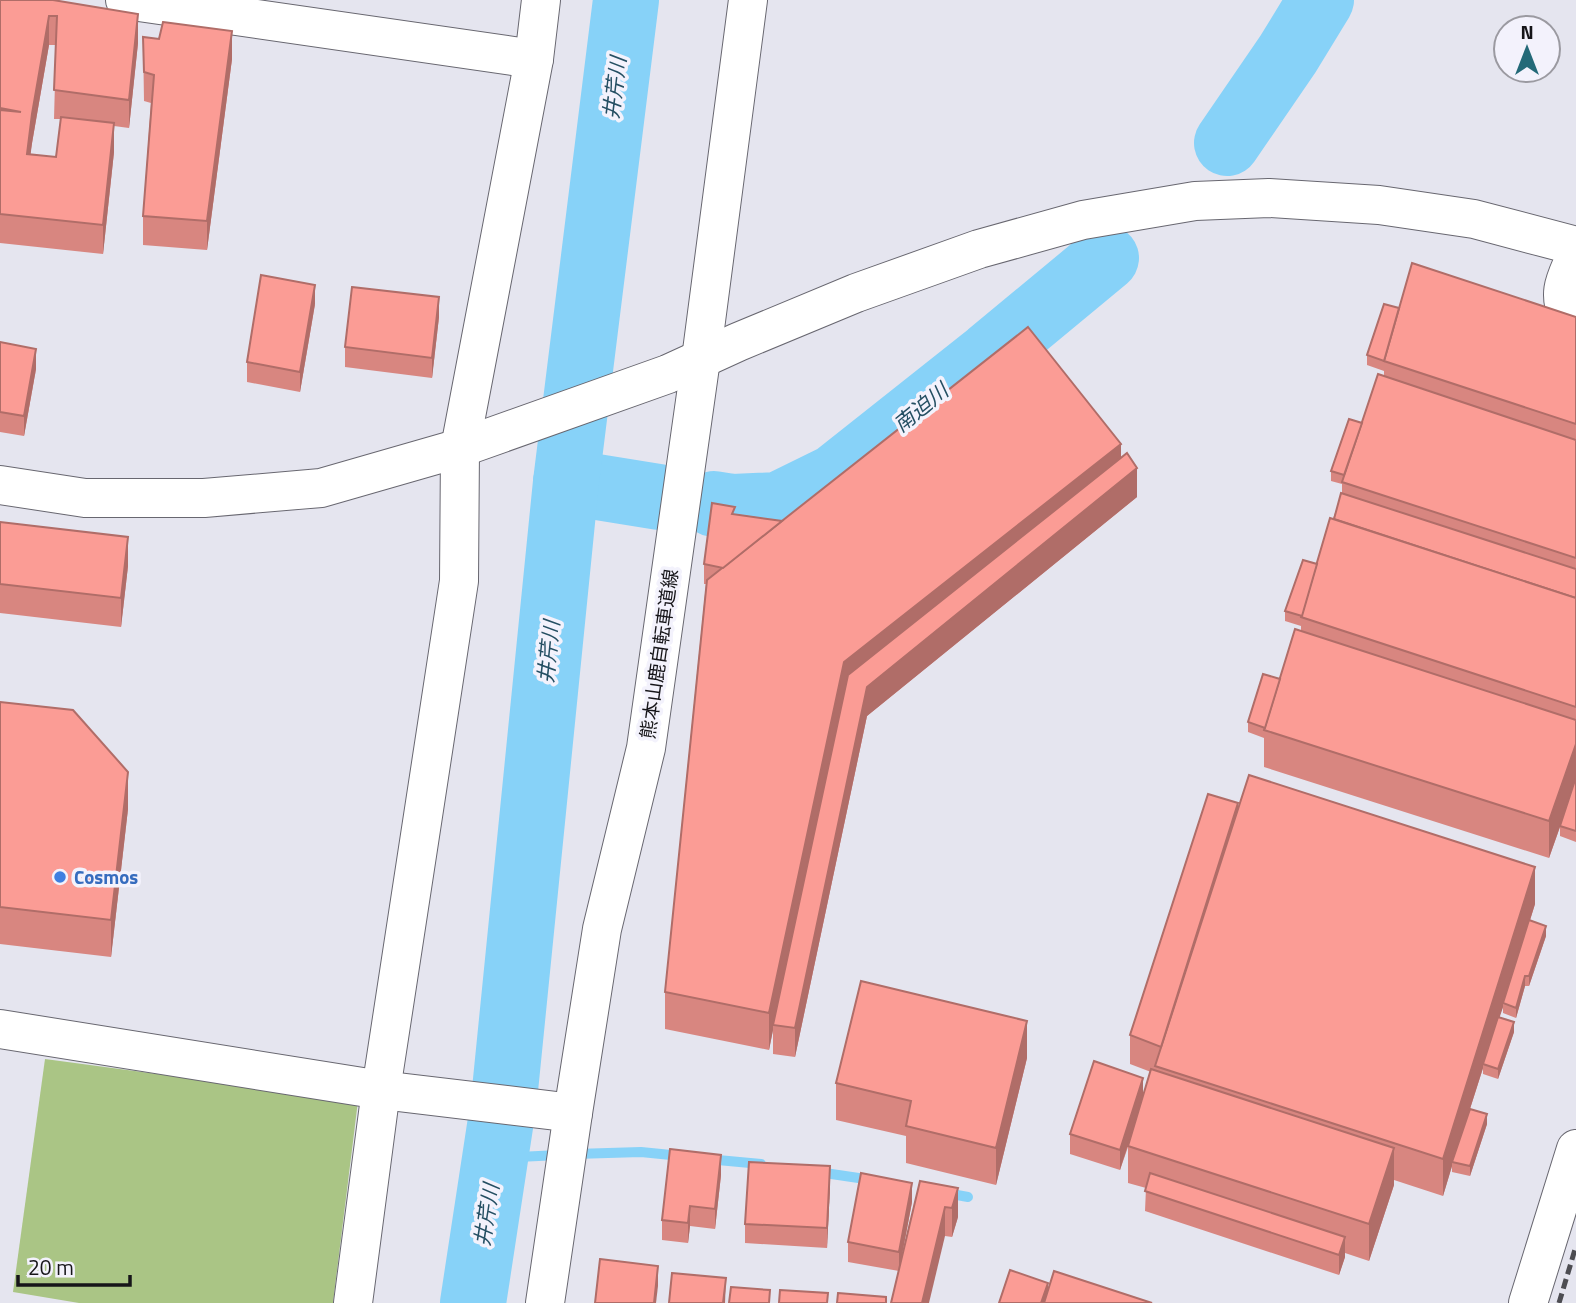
<svg xmlns="http://www.w3.org/2000/svg" width="1576" height="1303" viewBox="0 0 1576 1303" font-family="'Titillium Web','Noto Sans JP',sans-serif">
  <style>
    .green { fill: #aac585 }
    .lines { fill: none; stroke-linecap: round; stroke-linejoin: round }
    .stream { stroke: #87d2f8; stroke-width: 10 }
    .river { stroke: #87d2f8; stroke-width: 66 }
    .street-casing { stroke: #686770; stroke-width: 40 }
    .secondary-casing { stroke: #686770; stroke-width: 40 }
    .street { stroke: #fff; stroke-width: 38 }
    .secondary { stroke: #fff; stroke-width: 38 }
    .rail { stroke: #4d4d52; stroke-width: 5; stroke-dasharray: 10 5; stroke-linecap: butt }
    .wall { fill: #d88680; fill-rule: evenodd }
    .shaded-wall { fill: #b06d68 }
    .building { fill: #fb9c95; stroke: #b06d68; stroke-width: 2 }
    .shop-dot { fill: #3f7fe0; stroke: #f3f2fc; stroke-width: 2.5 }
    .labels { text-anchor: middle; stroke-width: 7; stroke-linejoin: round; paint-order: stroke }
    .street-label { font-size: 19px; fill: #161519; stroke: #f3f2fc }
    .shop-label { font-size: 19px; font-weight: bold; fill: #366cbe; stroke: #f3f2fc; text-anchor: start }
    .water-label { font-size: 21px; font-style: italic; fill: #254f63; stroke: #f3f2fc }
  </style>
  <rect width="100%" height="100%" fill="#e5e5ef"/>
  <path class="green" d="M45,1059l313,42 -25,202h-254l-66,-11z"/>
  <g class="lines">
    <g class="stream">
      <path d="M575,1154l66,-2 40,4"/>
      <path d="M495,1158l64,-3"/>
      <path d="M707,1159l54,5"/>
      <path d="M818,1172l54,8"/>
      <path d="M946,1193l22,4"/>
    </g>
    <g class="river">
      <path d="M1227,143l61,-89 33,-54"/>
      <path d="M566,482l93,15"/>
      <path d="M714,504l19,3 45,-2 57,-28 154,-122 117,-97"/>
      <path d="M473,1303l31,-203 62,-618 60,-482"/>
    </g>
    <g class="street-casing">
      <g id="street">
        <path d="M125,0l409,59"/>
        <path d="M1576,255c-10,24 -19,36 -8,62l8,4"/>
        <path d="M0,1029l381,61 192,23"/>
        <path d="M353,1303l28,-213 78,-509 1,-133 74,-389 7,-59"/>
        <path d="M1528,1303l48,-154"/>
      </g>
    </g>
    <g class="secondary-casing">
      <g id="secondary">
        <path d="M0,485l85,13h119l117,-10 139,-40 208,-74 70,-32 118,-49 123,-44 104,-29 112,-19 74,-3 110,7 95,14 102,27"/>
        <path d="M545,1303l28,-190 29,-184 44,-181 55,-389 47,-359"/>
      </g>
    </g>
    <use href="#street" class="street"/>
    <use href="#secondary" class="secondary"/>
    <path class="rail" d="M1559,1303l17,-57"/>
  </g>
  <g class="wall">
    <path d="M0,0h53l85,43 -9,85 -15,-2v26l-11,102 -103,-11zM49,45h7l-2,74h7l-5,38 -26,-2z"/>
    <path d="M143,37l89,22 -25,191 -64,-5v-29l8,-113 -7,-2z"/>
    <path d="M315,304l-15,88 -53,-10v-20z"/>
    <path d="M1399,308l177,9v525l-16,-6v-9l-11,31 -285,-91v-29l-16,-6v-10l32,-43 21,-48v-5l-16,-5v-10l32,-47 25,-71v-9l-11,-3v-10l31,-48 22,-46v-6l-17,-6v-10z"/>
    <path d="M439,317l-7,61 -87,-11v-20z"/>
    <path d="M0,342l36,27 -12,67 -24,-4z"/>
    <path d="M1121,458l16,39 -270,219 -72,341 -22,-3v-24l-4,20 -104,-21v-37l41,-408h-2v-20l31,-50 47,7z"/>
    <path d="M0,522l128,44 -7,61 -121,-14z"/>
    <path d="M0,702l128,107 -17,148 -111,-13z"/>
    <path d="M1238,808l297,96 -5,16 16,16 -17,50h-4l-9,32 -13,-5v-6l-4,10 15,15 -16,47 -15,-5v-6l-13,41 17,15 -17,52 -18,-4v-6l-9,30 -49,-16v5l-25,76 -24,-8v4l-6,18 -194,-64 1,-23 -18,-5v-36l-8,23 -50,-16v-20l73,-39 8,-23 -21,-8v-29z"/>
    <path d="M1027,1058l-31,127 -90,-22v-27l-70,-16v-37z"/>
    <path d="M721,1175l-6,54 -25,-3 -2,17 -26,-3v-20z"/>
    <path d="M920,1181l38,7v29l-6,20 -7,-1z"/>
    <path d="M830,1186l-3,62 -82,-5v-19z"/>
    <path d="M912,1202l-13,69 -51,-9v-20z"/>
  </g>
  <g class="shaded-wall">
    <path d="M138,14v29l-9,85v-28z"/>
    <path d="M49,16v29l-17,98 -5,40v-29l5,-40z"/>
    <path d="M232,31v28l-25,191v-29z"/>
    <path d="M114,123v29l-11,102v-29z"/>
    <path d="M315,285v19l-15,88v-20z"/>
    <path d="M439,297v20l-7,61v-20z"/>
    <path d="M36,349v20l-12,67v-20z"/>
    <path d="M1121,444v36l-277,219 -71,326v5l-4,20v-37l75,-351z"/>
    <path d="M1137,468v29l-270,219 -72,341v-29l72,-341z"/>
    <path d="M128,537v29l-7,61v-29z"/>
    <path d="M1576,744v37l-27,77v-37z"/>
    <path d="M128,772v37l-17,148v-37z"/>
    <path d="M1238,803v29l-77,236v-21z"/>
    <path d="M1535,867v37l-31,100 -1,-1v4l-19,58 -1,-1v4l-30,94h-1v4l-9,30v-37z"/>
    <path d="M1546,926v10l-17,50v-10z"/>
    <path d="M1525,976v10l-9,32v-10z"/>
    <path d="M1027,1021v37l-31,127v-37z"/>
    <path d="M1514,1022v10l-16,47v-10z"/>
    <path d="M1143,1078v19l-23,73v-20z"/>
    <path d="M1487,1114v10l-17,52v-10z"/>
    <path d="M1394,1148v37l-25,76v-37z"/>
    <path d="M721,1155v20l-6,54v-20z"/>
    <path d="M830,1166v20l-3,62v-20z"/>
    <path d="M912,1183v19l-13,69v-19z"/>
    <path d="M958,1188v29l-6,20v-29z"/>
    <path d="M690,1206v20l-2,17v-20z"/>
    <path d="M945,1207v29l-16,67h-7z"/>
    <path d="M1345,1237v20l-6,18v-20z"/>
    <path d="M658,1266v20l-2,17h-2z"/>
    <path d="M726,1278l-1,25h-2z"/>
    <path d="M1048,1283v20h-7z"/>
  </g>
  <g class="building">
    <path d="M0,0h53l85,14 -9,86 -75,-10 3,-74h-8l-17,98 -5,40 29,3 5,-40 53,6 -11,102 -103,-11v-104l21,2 -21,-4z"/>
    <path d="M163,22l69,9 -25,190 -64,-5 11,-141 -10,-3 -1,-35 16,2z"/>
    <path d="M1412,263l164,54v107l-192,-63z"/>
    <path d="M261,275l54,10 -15,87 -53,-10z"/>
    <path d="M352,287l87,10 -7,61 -87,-11z"/>
    <path d="M1384,304l15,4 -15,53 -17,-6z"/>
    <path d="M1028,327l93,117 -277,218 -75,351 -104,-21 42,-412z"/>
    <path d="M0,342l36,7 -12,67 -24,-4z"/>
    <path d="M1378,374l198,66v118l-234,-76z"/>
    <path d="M1349,419l13,4 -18,52 -13,-4z"/>
    <path d="M1127,453l10,15 -270,219 -72,341 -22,-3 75,-350z"/>
    <path d="M1341,493l235,76v29l-242,-79z"/>
    <path d="M712,503l23,4 -3,7 50,7 -59,47 -19,-4z"/>
    <path d="M1330,518l246,80v109l-275,-90z"/>
    <path d="M0,522l128,15 -7,61 -121,-14z"/>
    <path d="M1303,560l14,4 -15,52 -17,-5z"/>
    <path d="M1295,629l281,91v24l-27,77 -285,-91z"/>
    <path d="M1263,674l17,5 -15,49 -17,-6z"/>
    <path d="M0,702l73,8 55,62 -17,148 -111,-13z"/>
    <path d="M1249,775l286,92 -92,292 -288,-93z"/>
    <path d="M1576,777v54l-16,-5z"/>
    <path d="M1208,794l30,9 -77,244 -31,-12z"/>
    <path d="M1529,920l17,6 -17,50h-4l-9,32 -13,-5z"/>
    <path d="M861,981l166,40 -31,127 -90,-22 5,-25 -75,-18z"/>
    <path d="M1498,1017l16,5 -16,47 -15,-5z"/>
    <path d="M1094,1061l49,17 -23,72 -50,-16z"/>
    <path d="M1151,1069l243,79 -25,76 -241,-78z"/>
    <path d="M1470,1109l17,5 -17,52 -18,-4z"/>
    <path d="M670,1149l51,6 -6,54 -25,-3 -2,17 -26,-3z"/>
    <path d="M749,1162l81,4 -3,62 -82,-4z"/>
    <path d="M861,1173l51,10 -13,69 -51,-10z"/>
    <path d="M1150,1173l195,64 -6,18 -194,-64z"/>
    <path d="M920,1181l38,7 -6,20 -7,-1 -23,96h-31z"/>
    <path d="M600,1259l58,7 -4,37h-59z"/>
    <path d="M1010,1270l38,13 -7,20h-42z"/>
    <path d="M1054,1271l98,32h-108z"/>
    <path d="M672,1273l54,5 -3,25h-54z"/>
    <path d="M731,1287l39,3 -1,13h-40z"/>
    <path d="M780,1290l48,3 -1,10h-48z"/>
    <path d="M838,1293l48,4v6h-49z"/>
  </g>
  <circle class="shop-dot" cx="60" cy="877" r="7"/>
  <g class="labels">
    <g class="street-label">
      <text transform="translate(659 654) rotate(-82)" y="7">熊本山鹿自転車道線</text>
    </g>
    <g class="shop-label">
      <text x="74" y="884">Cosmos</text>
    </g>
    <g class="water-label">
      <text transform="translate(615 88) rotate(-83)" y="7">井芹川</text>
      <text transform="translate(921 408) rotate(-39)" y="7">南迫川</text>
      <text transform="translate(549 652) rotate(-84)" y="7">井芹川</text>
      <text transform="translate(487 1215) rotate(-81)" y="7">井芹川</text>
    </g>
  </g>
  <g transform="translate(1527 49)"><circle r="33" fill="#f3f2fc" stroke="#9b9aa1" stroke-width="2"/>
  <path d="M0-5L12 26L0 18L-12 26Z" fill="#236978"/>
  <text y="-10" font-size="19" font-weight="bold" text-anchor="middle" fill="#161519">N</text>
  </g>
  <path d="M18 1275v10h112v-10" fill="none" stroke="#161519" stroke-width="3.5"/>
  <text x="28" y="1275" font-size="21" fill="#161519" stroke="#f3f2fc" stroke-width="5" paint-order="stroke">20 m</text>
</svg>
